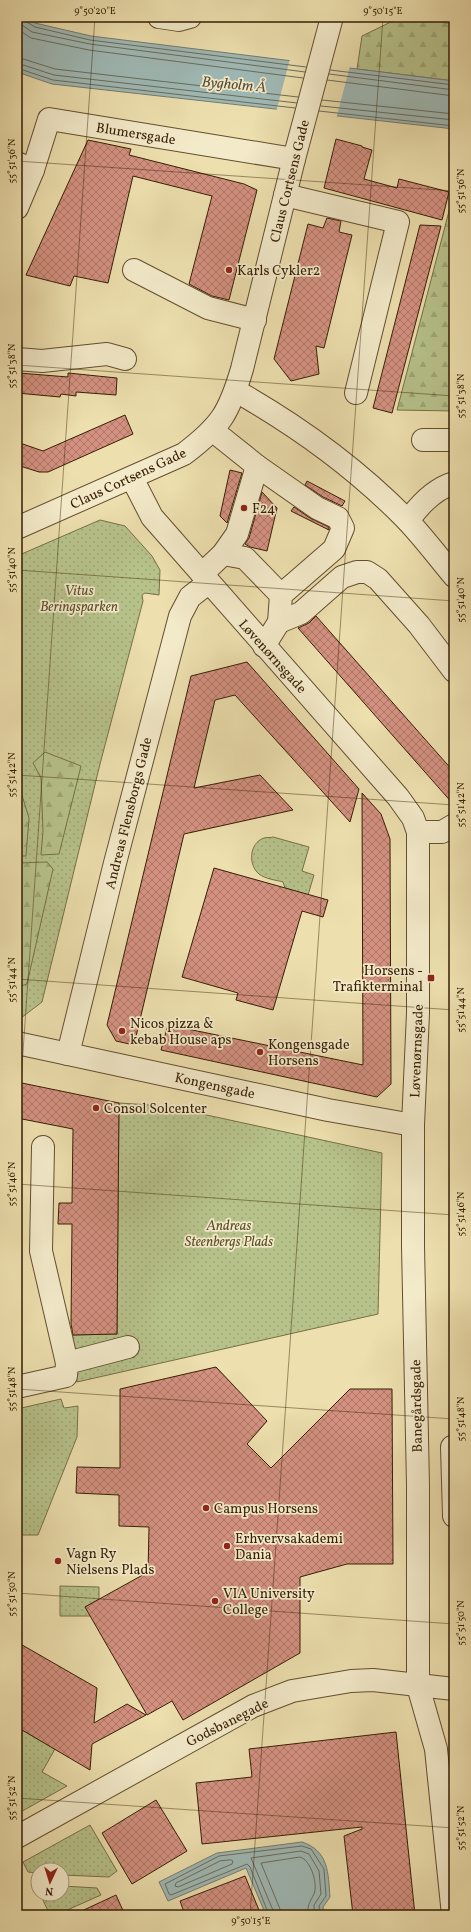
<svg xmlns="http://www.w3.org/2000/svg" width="471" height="1932" viewBox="0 0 471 1932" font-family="Vollkorn,serif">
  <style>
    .grass { fill: url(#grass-dots); stroke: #767047 }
    .forest { fill: url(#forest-firs); stroke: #767047 }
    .water { fill: #9fb9b6; stroke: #757b6e }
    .pier { fill: #eddfae }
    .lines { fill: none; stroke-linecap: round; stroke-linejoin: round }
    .shore { stroke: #6a6c5c; stroke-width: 1 }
    .building { fill: url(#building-cross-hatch); stroke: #351e03 }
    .minor-casing { stroke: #634e2e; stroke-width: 24 }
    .minor { stroke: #f3eaca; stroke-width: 22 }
    .ticks { fill: none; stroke: #351e03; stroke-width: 1; stroke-opacity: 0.45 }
    .poi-dot { fill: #8f2418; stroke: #f3eaca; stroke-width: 1.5 }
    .labels { text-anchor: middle; stroke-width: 3.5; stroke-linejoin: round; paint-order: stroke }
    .street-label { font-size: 14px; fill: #351e03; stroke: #f3eaca }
    .poi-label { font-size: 14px; fill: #351e03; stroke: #f3eaca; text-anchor: start }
    .park-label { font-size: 14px; font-style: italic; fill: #5c4f2c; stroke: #f3eaca }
    .water-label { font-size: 15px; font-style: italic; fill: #554c39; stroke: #f3eaca }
    .neatline { fill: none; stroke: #351e03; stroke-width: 1.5 }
    .ticks-label { font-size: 10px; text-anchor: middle; fill: #351e03 }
  </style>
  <defs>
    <pattern id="grass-dots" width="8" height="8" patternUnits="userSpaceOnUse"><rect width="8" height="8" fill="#b7c28b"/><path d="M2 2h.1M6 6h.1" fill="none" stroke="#9ea676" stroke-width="1.8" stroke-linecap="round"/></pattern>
    <pattern id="forest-firs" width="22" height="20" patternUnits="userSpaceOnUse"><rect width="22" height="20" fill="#b7c28b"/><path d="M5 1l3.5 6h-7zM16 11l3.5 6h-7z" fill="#9ea676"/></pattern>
    <pattern id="building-cross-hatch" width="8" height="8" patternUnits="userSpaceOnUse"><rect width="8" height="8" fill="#d49181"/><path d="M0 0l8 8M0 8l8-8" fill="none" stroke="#ad7667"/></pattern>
  </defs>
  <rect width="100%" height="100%" fill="#eddfae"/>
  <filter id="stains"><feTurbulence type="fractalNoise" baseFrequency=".005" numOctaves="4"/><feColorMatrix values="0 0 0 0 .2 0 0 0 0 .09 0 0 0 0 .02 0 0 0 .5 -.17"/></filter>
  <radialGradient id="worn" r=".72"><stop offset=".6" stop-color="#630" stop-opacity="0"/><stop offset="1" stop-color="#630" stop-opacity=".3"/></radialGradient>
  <g class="grass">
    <path d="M100,520l25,6 27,30 8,14 -1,25 -14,-2 -3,2 1,6 -43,163 -58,238 -21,16h-4v-462z"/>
    <path d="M273,837l36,10 -7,24 12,4 -6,20 -23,-7 -2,-6c-7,-2 -18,-3 -24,-8 -11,-9 -10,-31 5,-36 3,-1 7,0 9,-1z"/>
    <path d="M119,1103l46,3 217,47 -4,161 -301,68 -6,-47 46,-1z"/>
    <path d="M61,1399l3,9 14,-2 -1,31 -39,98h-21v-126z"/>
    <path d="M60,1586l39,1v12l-14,8 6,9h-31z"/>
    <path d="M17,1727l38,22 -13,23 25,14 -50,28z"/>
    <path d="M90,1825l27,46 -8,6 -47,-2v-5h-24v3l-10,-1 -5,-10z"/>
    <path d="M62,1886l35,2 4,7 -45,20h-6l-10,-21h22z"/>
  </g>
  <g class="forest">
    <path d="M401,17h24l29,8v56l-97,-12 5,-33z"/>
    <path d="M454,192v219l-57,-1z"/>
    <path d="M45,752l36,14 -22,88 -18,1 2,-24 -2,-53 -8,-15z"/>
    <path d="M17,791l4,1 8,26 -3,38h-9z"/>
    <path d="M47,862l6,7 -26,115 -6,2 -4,-6v-117z"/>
  </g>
  <g class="water">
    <path d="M17,17h8l10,6 56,13 363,45v48l-402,-45 -35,-12z"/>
    <path d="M302,1842c27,9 26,31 28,55l-7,10 1,8h-58l-20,-47 -78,33 -9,-19 58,-29z"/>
  </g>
  <path class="pier" d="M290,59l60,7 -14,53 -60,-7z"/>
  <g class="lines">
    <g class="shore">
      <path d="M19,17l3,8 10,7 58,12 215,28"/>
      <path d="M24,17l1,4 10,6 55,13 216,27"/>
      <path d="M17,29l14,9 58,12 214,28"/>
      <path d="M17,57l38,12 243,28"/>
      <path d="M17,63l37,12 243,28"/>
      <path d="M17,68l36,12 242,28"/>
      <path d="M330,70l124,15"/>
      <path d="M329,74l125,16"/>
      <path d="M327,80l127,16"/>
      <path d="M322,100l132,14"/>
      <path d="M321,106l133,14"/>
      <path d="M319,111l135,15"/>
      <path d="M231,1860l2,1 -1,3 -54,23 -3,-1 1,-3 44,-22z"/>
      <path d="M269,1915l-19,-48 -3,-3 -76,31 -2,-1 -4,-10 54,-28 83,-10 9,3 13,20 2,27 -7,10 1,9"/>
      <path d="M275,1915l-24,-57 50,-7 8,3 10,17 2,23 -7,11v10"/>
      <path d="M281,1915l-1,-6 -19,-46 39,-6c11,3 18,27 14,37 -4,8 -7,11 -6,21"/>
    </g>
  </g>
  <g class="building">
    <path d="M336,139l26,7v1l10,3 -8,29 33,9 2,-9 50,13 -7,28 -118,-32z"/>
    <path d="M88,140l43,9 -2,6 115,29 13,6 -28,110 -17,-4 -23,-12 23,-88 -79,-20 -25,107 -34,-7 -4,10 -44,-11z"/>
    <path d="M327,218l14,3 -2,11 13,3 -28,113 -8,-2 3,28 -28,7 -17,-22 34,-135 15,4z"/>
    <path d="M420,225l21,1 -49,187 -19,-5z"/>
    <path d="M19,373l49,4v-4l49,5 -1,17 -40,-3v4l-15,-2 -1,3 -43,-4z"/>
    <path d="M125,415l8,19 -85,38h-9l-22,-7v-23l26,9z"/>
    <path d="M230,470l12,3 -15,50 -7,-7z"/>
    <path d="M307,481l38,20 -3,5 -19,-9 -18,-12z"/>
    <path d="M262,492l15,16 -10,43 -17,-4 -5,-3 4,-6z"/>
    <path d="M294,507l16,11 19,9v3l-38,-19z"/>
    <path d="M316,616l138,156v33l-156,-177 11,-5z"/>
    <path d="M247,662l112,127 -9,33 -115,-127 -20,5 -21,88 66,-13 33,35 -109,24 -50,211 -18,-4 -9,-16 84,-349z"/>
    <path d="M362,793l19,21 9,25 1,245 -14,13 -216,-47 7,-25 195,40z"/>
    <path d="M214,868l114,32 -5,17 -21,-6 -29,99 -37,-10 2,-7 -56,-16z"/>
    <path d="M17,1082l102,21 -2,231 -44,1 -2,-11 1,-100h-14l1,-21h13l1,-74 -56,-11z"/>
    <path d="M216,1367l51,54 -20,23 24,24 79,-79h42l1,175h-46l-47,13v76l-117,67 -11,-19 -25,14 -62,-108 63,-35 1,-45 -30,-1v-31l-43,-2 1,-26 43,1v-79z"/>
    <path d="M17,1642l80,46 -3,35 33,-19 19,11 -54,29 -2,26 -73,-43z"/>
    <path d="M396,1732l19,183h-62l-9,-79 18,-7v-2l-160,17 -6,-61 56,-6 -3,-28z"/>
    <path d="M156,1800l31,51 -55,33 -30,-51z"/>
    <path d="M245,1876l16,39h-76l-5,-14z"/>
    <path d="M116,1895l9,20h-52z"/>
  </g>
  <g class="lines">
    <g class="minor-casing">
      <g id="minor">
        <path d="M159,17l20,3 11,-3"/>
        <path d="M17,163l16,7 16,-51 245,40"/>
        <path d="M285,195l113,27 -42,171"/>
        <path d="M17,208l16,-38"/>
        <path d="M134,270l74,38 47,12"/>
        <path d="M17,359l25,2 65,-7 18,5"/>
        <path d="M236,391c62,35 121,78 171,129 17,18 32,38 47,56"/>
        <path d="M423,440h31"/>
        <path d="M257,466l60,42 21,10 5,10 -9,21 -53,46 -2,27 -15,24"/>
        <path d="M132,478l20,39 246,280 15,21 5,14v181l-5,112v121l5,239v201l18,63 17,166"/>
        <path d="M408,521c12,-17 26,-32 46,-38"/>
        <path d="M17,528l167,-74c37,-28 45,-41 58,-85l52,-210 38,-142"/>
        <path d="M223,554l22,4 36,37"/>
        <path d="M202,574l21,-20 14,-20 20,-68 -45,-36"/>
        <path d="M279,622l22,-9 41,-36 15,-5h10l11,7 41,46 35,46"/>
        <path d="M418,832h24l12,-7"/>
        <path d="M17,1043l311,67 85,15"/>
        <path d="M68,1054l47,-191 65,-247 10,-19 18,-14"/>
        <path d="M43,1147l-2,104 26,112"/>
        <path d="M17,1387l49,-11 1,-13 61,-16"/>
        <path d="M452,1447l2,69"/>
        <path d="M17,1837l236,-131 39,-15 59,-10 22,-1 81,9"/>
      </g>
    </g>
    <use href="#minor" class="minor"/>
  </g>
  <path class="ticks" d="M17,161l437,30M17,365l437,31M17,570l437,31M17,775l437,30M17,979l437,31M17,1138l78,-1121M17,1184l437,31M17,1389l437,30M17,1593l437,31M17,1798l437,30M250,1915l133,-1898"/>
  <g class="poi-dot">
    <circle cx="229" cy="270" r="4"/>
    <circle cx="244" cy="508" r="4"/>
    <rect x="427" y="974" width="8" height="8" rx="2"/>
    <circle cx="122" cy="1031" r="4"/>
    <circle cx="260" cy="1052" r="4"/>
    <circle cx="96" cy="1108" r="4"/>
    <circle cx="206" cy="1508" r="4"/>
    <circle cx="227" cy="1546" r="4"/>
    <circle cx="58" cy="1561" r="4"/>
    <circle cx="215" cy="1601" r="4"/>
  </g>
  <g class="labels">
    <g class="street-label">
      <text transform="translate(136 133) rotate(9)" y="5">Blumersgade</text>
      <text transform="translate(289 181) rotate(-76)" y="5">Claus Cortsens Gade</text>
      <text transform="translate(128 478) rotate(-25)" y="5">Claus Cortsens Gade</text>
      <text transform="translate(273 656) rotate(48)" y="5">Løvenørnsgade</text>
      <text transform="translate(128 813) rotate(-76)" y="5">Andreas Flensborgs Gade</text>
      <text transform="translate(416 1051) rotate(-88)" y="5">Løvenørnsgade</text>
      <text transform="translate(215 1085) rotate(12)" y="5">Kongensgade</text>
      <text transform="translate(416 1406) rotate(-91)" y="5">Banegårdsgade</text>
      <text transform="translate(227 1722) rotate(-27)" y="5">Godsbanegade</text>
    </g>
    <g class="poi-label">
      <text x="237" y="275">Karls Cykler2</text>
      <text x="252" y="513">F24</text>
      <text x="423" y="975" text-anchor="end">Horsens -<tspan x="423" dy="16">Trafikterminal</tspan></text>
      <text x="130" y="1028">Nicos pizza &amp;<tspan x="130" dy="16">kebab House aps</tspan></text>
      <text x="268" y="1049">Kongensgade<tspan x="268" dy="16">Horsens</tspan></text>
      <text x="104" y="1113">Consol Solcenter</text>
      <text x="214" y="1513">Campus Horsens</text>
      <text x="235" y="1543">Erhvervsakademi<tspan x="235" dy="16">Dania</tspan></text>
      <text x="66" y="1558">Vagn Ry<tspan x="66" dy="16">Nielsens Plads</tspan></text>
      <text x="223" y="1598">VIA University<tspan x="223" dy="16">College</tspan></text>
    </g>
    <g class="park-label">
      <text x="79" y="595">Vitus<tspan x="79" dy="16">Beringsparken</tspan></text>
      <text x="229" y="1230">Andreas<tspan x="229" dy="16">Steenbergs Plads</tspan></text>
    </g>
    <g class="water-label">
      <text transform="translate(234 84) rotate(5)" y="5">Bygholm Å</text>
    </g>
  </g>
  <rect width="471" height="1932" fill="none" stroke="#eddfae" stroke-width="44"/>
  <g transform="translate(50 1882) rotate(184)"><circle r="19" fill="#f3eaca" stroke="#a7987a"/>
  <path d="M0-3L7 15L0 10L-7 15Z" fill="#8f2418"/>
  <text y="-6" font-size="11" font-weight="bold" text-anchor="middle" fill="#351e03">N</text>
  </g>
  <rect x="22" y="22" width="427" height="1888" class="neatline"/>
  <g class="ticks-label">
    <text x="95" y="14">9°50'20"E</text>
    <text x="383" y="14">9°50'15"E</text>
    <text transform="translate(11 161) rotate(-90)" y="4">55°51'36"N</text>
    <text transform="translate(460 191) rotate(-90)" y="4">55°51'36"N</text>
    <text transform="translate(11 366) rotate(-90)" y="4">55°51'38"N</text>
    <text transform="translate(460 396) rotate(-90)" y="4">55°51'38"N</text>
    <text transform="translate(11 570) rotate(-90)" y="4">55°51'40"N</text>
    <text transform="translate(460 600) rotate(-90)" y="4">55°51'40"N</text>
    <text transform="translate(11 775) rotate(-90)" y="4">55°51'42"N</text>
    <text transform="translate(460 805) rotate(-90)" y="4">55°51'42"N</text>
    <text transform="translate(11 980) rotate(-90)" y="4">55°51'44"N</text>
    <text transform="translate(460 1010) rotate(-90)" y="4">55°51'44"N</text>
    <text transform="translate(11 1184) rotate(-90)" y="4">55°51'46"N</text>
    <text transform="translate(460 1214) rotate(-90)" y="4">55°51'46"N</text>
    <text transform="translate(11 1389) rotate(-90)" y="4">55°51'48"N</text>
    <text transform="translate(460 1419) rotate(-90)" y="4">55°51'48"N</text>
    <text transform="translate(11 1594) rotate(-90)" y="4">55°51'50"N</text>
    <text transform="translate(460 1623) rotate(-90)" y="4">55°51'50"N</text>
    <text transform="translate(11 1798) rotate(-90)" y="4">55°51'52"N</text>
    <text transform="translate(460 1828) rotate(-90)" y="4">55°51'52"N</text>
    <text x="251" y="1924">9°50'15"E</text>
  </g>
  <rect width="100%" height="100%" filter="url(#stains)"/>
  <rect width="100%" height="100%" fill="url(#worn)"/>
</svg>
